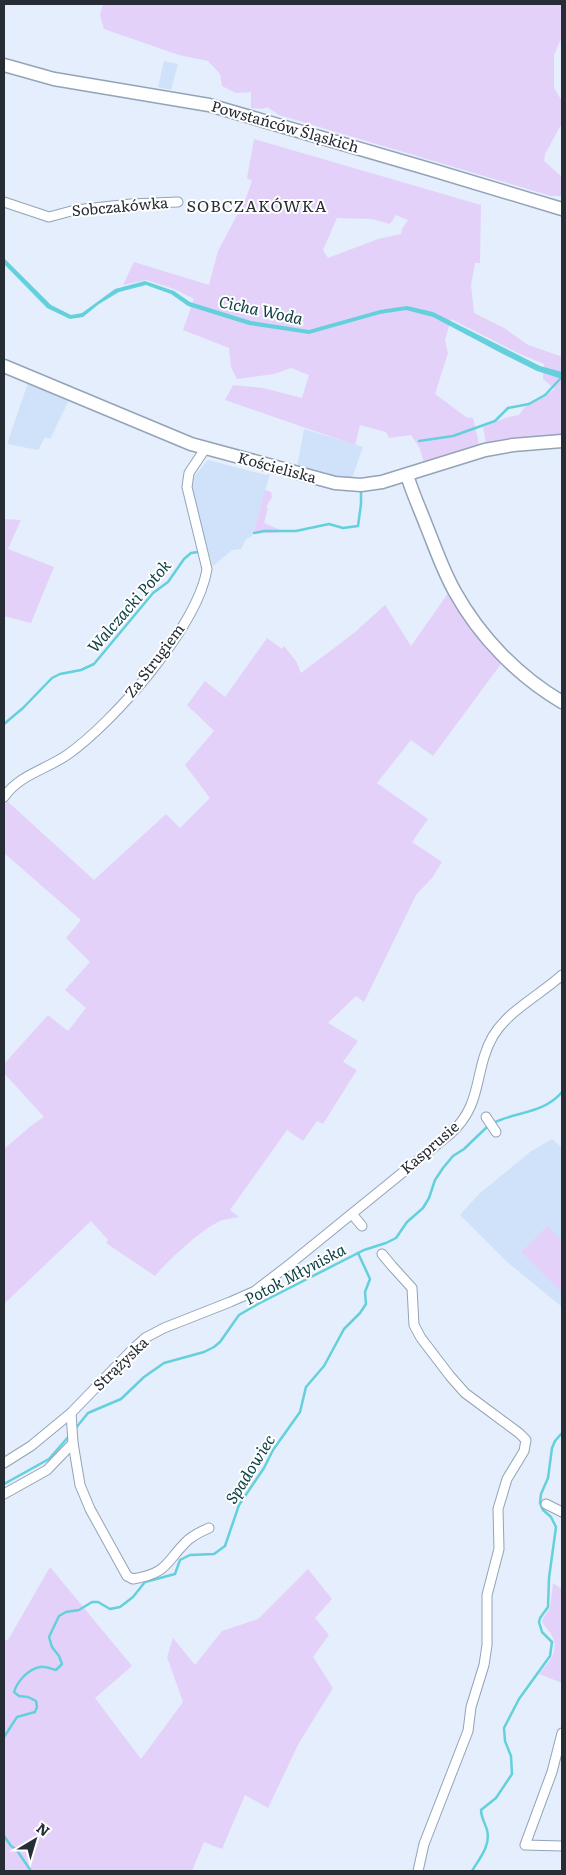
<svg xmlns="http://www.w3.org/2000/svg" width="566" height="1875" viewBox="0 0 566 1875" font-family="Literata,serif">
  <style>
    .built { fill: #d0e2f9 }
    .green { fill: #e4d1f9; fill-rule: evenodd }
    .water { fill: #63d0db }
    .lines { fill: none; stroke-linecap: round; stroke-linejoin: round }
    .stream { stroke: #63d0db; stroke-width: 2.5 }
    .street-casing { stroke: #93a3b8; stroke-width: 11 }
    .secondary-casing { stroke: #93a3b8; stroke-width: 15 }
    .street { stroke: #fff; stroke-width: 9 }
    .secondary { stroke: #fff; stroke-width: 12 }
    .labels { text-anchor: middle; stroke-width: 4; stroke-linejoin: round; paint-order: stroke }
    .street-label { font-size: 15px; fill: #262d35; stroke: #fff }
    .neighbourhood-label { font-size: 16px; letter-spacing: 1px; fill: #262d35; stroke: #fff }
    .water-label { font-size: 16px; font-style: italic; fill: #0d4145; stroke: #fff }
  </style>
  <rect width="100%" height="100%" fill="#e4eefc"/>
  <g class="built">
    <path d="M164,61l14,3 -7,26 -13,-3z"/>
    <path d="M28,383l41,17 -19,39 -5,-2 -7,13 -31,-6z"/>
    <path d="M304,429l59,18 -11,31 -17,-1 -38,-10z"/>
    <path d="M208,460l58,15 4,-1 -18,62 -6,3 -5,10 -9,1 -19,16 -22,-74 2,-14z"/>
    <path d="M552,1139l10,9v159l-56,-46 -46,-46 19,-21 51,-42z"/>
  </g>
  <g class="green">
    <path d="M103,4h459v36l-2,1 -6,14v33l8,13v22l-17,31 -1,7 18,16v19h-11l-30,-9 -242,-72 -12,-8 -4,2 -12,-1v-16l-15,1 -14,-7 -2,-12 -12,-13 -29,-6 -75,-26 -4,-14z"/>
    <path d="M254,139l227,66 -1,58h-5l-4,22 3,28 30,15 24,17 32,11 2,-1v77l-2,3 -51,3 -23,5 -3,-16 25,-10 11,-2 6,-8 30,-18 -12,-10 1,-15 -24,-10 -69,-35 -6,21 3,13 -13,41 31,23 7,1 6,26 -55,18 -5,-15 -8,-12 -22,3 -3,-6 -26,-7 -5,20 -130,-45 8,-15 30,3 39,10 7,-23 -18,-7 -17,6 -37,5 -6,-12 -2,-19 -46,-18 11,-31 -20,-10 -28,-9 -23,5 11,-23 75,23 9,-34 28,-53 6,-17 -5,-3zM396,215l12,5 -6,9 -1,5 -23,5 -50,19 -5,-8 14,-32 35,1 18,5z"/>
    <path d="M265,490l6,2 1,5 -6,10 2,1 -4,15 21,9 -32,2z"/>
    <path d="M4,519l17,1 -13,29 46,18 -23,56 -27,-7z"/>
    <path d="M449,592l4,7v3l28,40 20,22 -68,92 -22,-16 -34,43 51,36 -16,23 30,20 -10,16 -16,17 -52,107 -8,-6 -28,27 30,18 -15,21 14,8 -34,54 -6,-3 -14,20 -16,-11 -57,80 9,7c-6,1 -14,2 -19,4 -18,8 -53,40 -65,55l-49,-33 2,-3 -17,-19 -87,83v-155l28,-24 12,-8 -40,-44v-9l44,-49 20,16 18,-23 -21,-18 25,-28 -24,-24 15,-18 -77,-67v-48l2,-5 88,80 72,-66 14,14 30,-30 -25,-33 29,-34 -27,-26 18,-24 20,16 42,-59 15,11 2,-3 12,15 5,12 53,-40 31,-28 26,41z"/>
    <path d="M547,1226l15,14v53l-41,-41z"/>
    <path d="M50,1567l82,99 -37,32 46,61 42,-57 -16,-45 6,-19 22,27 27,-34 36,-12 50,-50 24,30 -17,19 14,17 -16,22 20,31 -34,55 -31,65 -23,-13 -23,54 -18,-7 -12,29h-188l1,-9 -1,-2v-220h4z"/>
    <path d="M553,1583l9,6v94l-23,-9c10,-12 22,-24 12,-40 -4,-6 -7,-7 -9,-14l8,-12z"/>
  </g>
  <path class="water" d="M4,258l47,47 20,10 11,-2 33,-24 30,-8 29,10 16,11 61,19 58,9 71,-20 27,-4 26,6 107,54 22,6v7l-25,-8 -36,-18 -68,-36 -27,-7 -26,4 -71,20 -60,-9 -61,-19 -17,-12 -25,-9 -27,7 -20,12 -16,13 -13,2 -23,-11 -43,-44z"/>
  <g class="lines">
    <g class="stream">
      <path d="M419,441l34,-5 42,-15 13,-13 21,-4 16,-9 17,-18"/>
      <path d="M254,533l10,-2h32l33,-7 14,4 15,-2 3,-22v-13"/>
      <path d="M4,724l19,-16 29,-30 8,-4 21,-4 13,-6 59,-71 15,-11 16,-23 7,-6 7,-1"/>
      <path d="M493,1123c22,-11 52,-10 69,-31"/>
      <path d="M75,1429l13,-16 33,-14 23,-22 20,-14 40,-11 10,-5 6,-5 19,-27 19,-11 106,-54 22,-7 10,-5 11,-16 16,-14 6,-10 6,-18 8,-12 10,-12 11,-7 24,-23"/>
      <path d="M4,1484l45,-25 21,-24"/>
      <path d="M4,1737l13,-20 18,-5 2,-5 -1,-6 -8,-4 -9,-1 -5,-4c3,-10 14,-23 26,-25 4,-1 12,2 16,3l6,-6 -3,-8 -7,-9 -3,-10 10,-21 7,-4 13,-2 13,-8h6l12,7 10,-2 13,-10 12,-15 30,-8 5,-14 10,-5 24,-1 11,-8 14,-41 25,-37 9,-18 27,-38 6,-25 18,-21 20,-37 16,-16 6,-9 -1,-12 5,-13 -12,-26"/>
      <path d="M4,1836l7,10 5,3 15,22"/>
      <path d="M472,1871c8,-13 19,-26 15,-41 -2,-7 -6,-13 -6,-20l15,-12 16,-24 -1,-18 -6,-15 -1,-13 15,-29 31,-43 2,-14 -10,-10 -3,-10 1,-4 8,-11 1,-29 7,-51 -5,-10 -8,-7 -3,-7 1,-9 7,-16 4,-30 3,-7 7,-8"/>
    </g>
    <g class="street-casing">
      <g id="street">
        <path d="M4,202l45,15 26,-7 56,-6 47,-2"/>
        <path d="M4,797c15,-22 41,-27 63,-42 47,-33 131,-129 140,-186l-20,-82 2,-14 16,-24"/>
        <path d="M486,1117l10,15"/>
        <path d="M352,1214l10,12"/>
        <path d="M382,1254l10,12 20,22 2,37 7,13 29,38 15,17 54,40 7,7 -2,11 -17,28 -9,30 1,40 -12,46v50l-3,20 -13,42 -3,24 -44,113 -6,27"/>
        <path d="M71,1413l2,30 7,42 10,24 37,67 6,3c36,-6 32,-17 55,-39 6,-5 14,-9 21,-12"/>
        <path d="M4,1463l27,-17 40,-33 62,-64 12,-11 19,-10 66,-26 25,-11 35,-27 160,-130c34,-30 23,-63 43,-98 16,-26 47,-41 69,-61"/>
        <path d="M4,1494l43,-24 26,-27"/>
        <path d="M546,1504l16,8"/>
        <path d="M562,1733l-10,39 -27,73 37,1"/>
      </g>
    </g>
    <g class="secondary-casing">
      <g id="secondary">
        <path d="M4,65l50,14 155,26 220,64 133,40"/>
        <path d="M4,366l187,78 144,39 26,2 21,-3 103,-32 28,-5 49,-4"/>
        <path d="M407,475c5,17 13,34 19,50 9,22 17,46 29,67 25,45 63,84 107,110"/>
      </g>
    </g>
    <use href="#street" class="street"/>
    <use href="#secondary" class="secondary"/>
  </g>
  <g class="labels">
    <g class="street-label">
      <text transform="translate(285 127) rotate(16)" y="5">Powstańców Śląskich</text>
      <text transform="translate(120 207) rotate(-5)" y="5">Sobczakówka</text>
      <text transform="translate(277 468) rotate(15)" y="5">Kościeliska</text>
      <text transform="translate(155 661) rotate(-53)" y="5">Za Strugiem</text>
      <text transform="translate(430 1148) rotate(-41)" y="5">Kasprusie</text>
      <text transform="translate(121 1364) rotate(-44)" y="5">Strążyska</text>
    </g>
    <g class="neighbourhood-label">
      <text x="257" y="212">SOBCZAKÓWKA</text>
    </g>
    <g class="water-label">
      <text transform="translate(261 310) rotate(12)" y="6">Cicha Woda</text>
      <text transform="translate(129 606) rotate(-49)" y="6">Walczacki Potok</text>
      <text transform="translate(295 1274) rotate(-28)" y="6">Potok Młyniska</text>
      <text transform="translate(250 1469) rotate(-58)" y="6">Spadowiec</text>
    </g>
  </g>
  <rect width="566" height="1875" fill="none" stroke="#262d35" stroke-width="10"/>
  <g transform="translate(35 1840) rotate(38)" stroke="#ffffff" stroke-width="4" paint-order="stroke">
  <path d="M0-4L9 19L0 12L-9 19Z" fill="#262d35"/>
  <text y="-8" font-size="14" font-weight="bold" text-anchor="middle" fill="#262d35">N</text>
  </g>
</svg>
